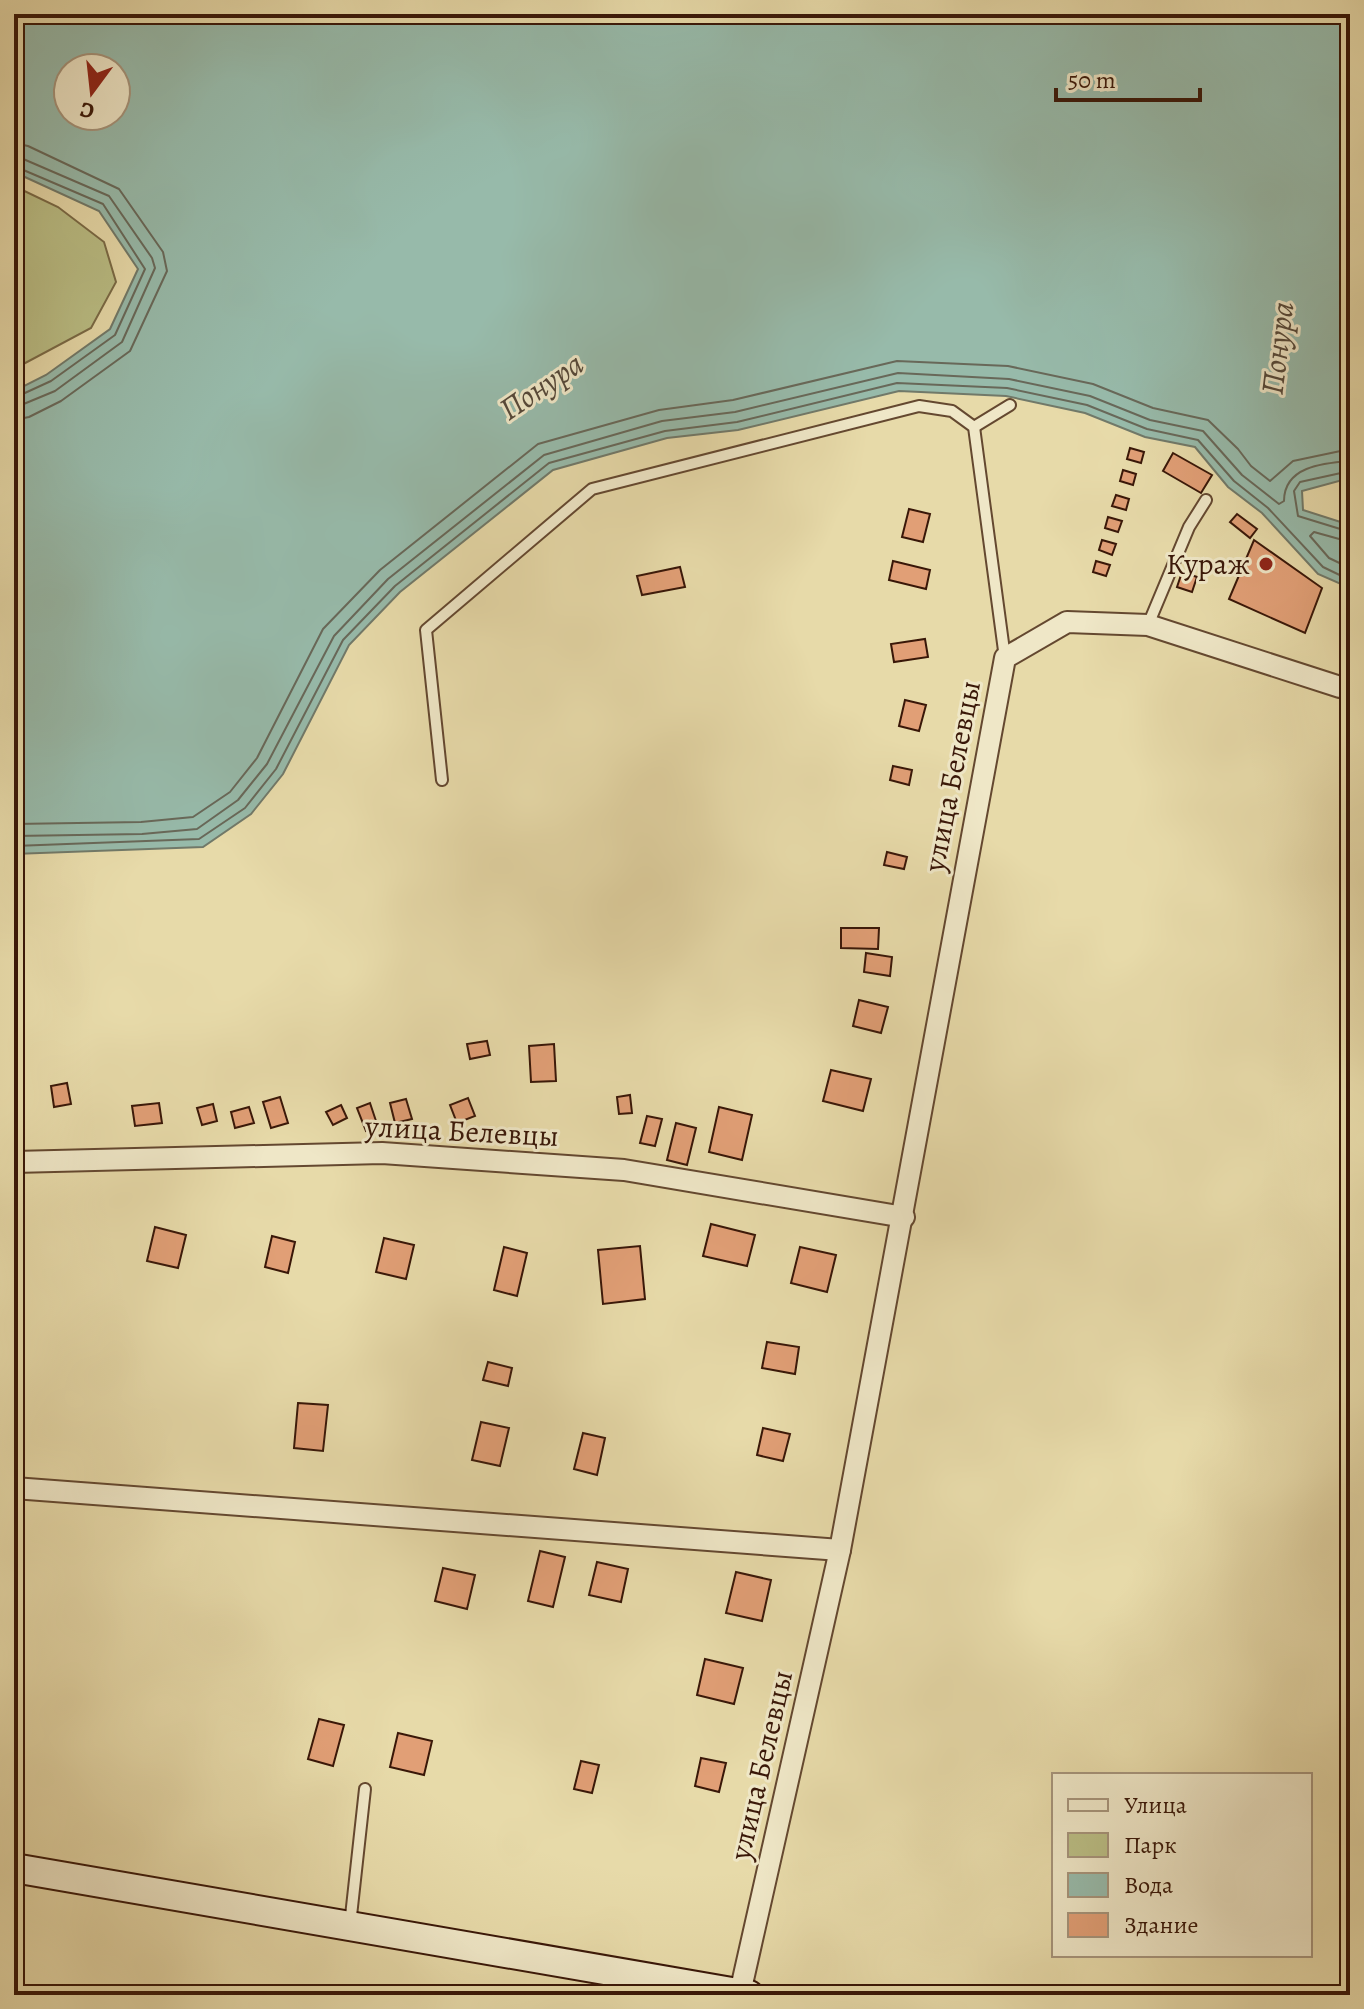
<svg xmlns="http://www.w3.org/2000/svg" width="1364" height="2009" viewBox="0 0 1364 2009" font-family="Alegreya,serif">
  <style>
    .green { fill: #babe85; stroke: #7a6a46; stroke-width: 2 }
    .water { fill: #97baaa; stroke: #717969; stroke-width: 2; fill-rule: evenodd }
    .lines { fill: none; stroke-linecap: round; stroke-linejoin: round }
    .shore { stroke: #686859; stroke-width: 2 }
    .building { fill: #e19f76; stroke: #391708; stroke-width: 2 }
    .lane-casing { stroke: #644830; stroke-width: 14 }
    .street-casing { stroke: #644830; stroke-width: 24 }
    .secondary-casing { stroke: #391708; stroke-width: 32 }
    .lane { stroke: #efe7c7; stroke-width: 10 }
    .street { stroke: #efe7c7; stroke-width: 20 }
    .secondary { stroke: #efe7c7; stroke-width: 28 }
    .poi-dot { fill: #8f2418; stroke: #efe7c7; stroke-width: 3 }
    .labels { text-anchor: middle; stroke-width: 6; stroke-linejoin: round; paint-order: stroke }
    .poi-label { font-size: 30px; fill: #391708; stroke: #efe7c7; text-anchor: end }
    .street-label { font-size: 30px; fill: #391708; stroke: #efe7c7 }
    .water-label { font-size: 32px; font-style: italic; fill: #554839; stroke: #efe7c7 }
  </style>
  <rect width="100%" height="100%" fill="#e7daa9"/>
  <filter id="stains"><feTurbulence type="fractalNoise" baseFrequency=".0025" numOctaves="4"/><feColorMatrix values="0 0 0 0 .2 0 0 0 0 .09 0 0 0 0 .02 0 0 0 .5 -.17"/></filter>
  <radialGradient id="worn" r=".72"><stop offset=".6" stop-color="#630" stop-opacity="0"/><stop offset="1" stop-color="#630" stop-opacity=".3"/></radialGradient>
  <path class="green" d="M14,186l44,21 46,35 12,40 -25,46 -77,41z"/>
  <path class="water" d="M14,14h1336v464l-48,13 1,19 47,15v63l-32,-14 -56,-61 -34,-26 -33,-40 -50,-10 -60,-24 -79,-17 -107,-5 -161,39 -71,8 -114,32 -153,122 -51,53 -66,129 -32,40 -48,33 -189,7v-463l32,-16 64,-46 28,-60 -39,-58 -85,-39zM68,68h48v48h-48z"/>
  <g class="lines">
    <g class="shore">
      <path d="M14,143l14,3 91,43 44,63 4,19 -37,80 -69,50 -32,16 -15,3"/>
      <path d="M14,155l95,41 43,62 3,10 -33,74 -67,49 -41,17"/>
      <path d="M14,166l89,38 42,65 -30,66 -64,46 -37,17"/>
      <path d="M1350,471l-50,11 -6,9 4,25 52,16"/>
      <path d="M1350,542l-36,-10 -4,4 19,22 21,10"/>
      <path d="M14,824l127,-2 52,-5 37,-25 27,-34 66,-129 57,-59 158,-126 121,-34 74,-10 164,-39 111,5 85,18 60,24 55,12 30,29 13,17 19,15 23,-20 57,-12"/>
      <path d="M14,836l128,-2 55,-5 41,-29 29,-36 67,-128 54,-57 156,-124 118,-34 73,-9 163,-39 111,6 81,17 60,24 53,11 39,44 37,29 5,-3c0,-34 38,-38 66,-40"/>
      <path d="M14,846l185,-7 46,-31 31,-39 67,-129 52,-54 154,-123 116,-32 72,-9 160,-39 110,5 80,17 60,24 51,11 36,41 34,27 55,59 27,13"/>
    </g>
  </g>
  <g class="building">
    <path d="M1130,448l14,4 -3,11 -14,-4z"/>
    <path d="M1173,453l39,22 -11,18 -38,-22z"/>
    <path d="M1123,470l13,4 -3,11 -13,-4z"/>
    <path d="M1116,495l13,4 -3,11 -14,-4z"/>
    <path d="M909,509l21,5 -7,28 -21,-5z"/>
    <path d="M1237,514l20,15 -7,9 -20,-16z"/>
    <path d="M1108,517l14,4 -4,11 -13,-4z"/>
    <path d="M1102,540l14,4 -4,11 -13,-5z"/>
    <path d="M1254,540l68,48 -17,45 -76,-34z"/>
    <path d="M893,561l37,9 -4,19 -37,-9z"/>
    <path d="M1096,561l14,4 -4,11 -13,-4z"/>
    <path d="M680,567l5,20 -43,8 -5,-19z"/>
    <path d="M1182,572l15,5 -5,15 -15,-5z"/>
    <path d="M925,639l3,18 -34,5 -3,-18z"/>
    <path d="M905,700l21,5 -7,26 -20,-5z"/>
    <path d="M893,766l19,4 -3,15 -19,-5z"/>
    <path d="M887,852l20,5 -3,12 -20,-4z"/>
    <path d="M841,928h38l-1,21 -37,-1z"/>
    <path d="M866,953l26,4 -2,19 -26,-4z"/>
    <path d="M859,1000l29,7 -7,26 -28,-7z"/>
    <path d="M487,1041l3,14 -20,4 -3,-15z"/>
    <path d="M554,1044l2,37 -25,1 -2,-36z"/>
    <path d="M831,1070l40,9 -8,32 -40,-10z"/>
    <path d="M67,1083l4,21 -17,3 -3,-21z"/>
    <path d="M630,1095l2,18 -13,1 -2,-17z"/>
    <path d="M280,1097l8,26 -17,5 -8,-26z"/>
    <path d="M468,1098l7,18 -18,7 -7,-18z"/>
    <path d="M406,1099l6,20 -17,4 -5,-20z"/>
    <path d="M159,1103l3,20 -27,3 -3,-20z"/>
    <path d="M370,1103l8,24 -12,4 -9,-23z"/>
    <path d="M213,1104l4,17 -15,4 -5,-17z"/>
    <path d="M341,1105l6,13 -14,7 -7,-13z"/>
    <path d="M249,1107l5,16 -19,5 -4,-16z"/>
    <path d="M719,1107l33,8 -10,45 -33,-8z"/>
    <path d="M647,1116l15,3 -7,27 -15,-3z"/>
    <path d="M676,1123l20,5 -9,37 -20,-5z"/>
    <path d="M711,1224l44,11 -8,31 -44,-10z"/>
    <path d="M155,1227l31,8 -8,33 -31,-7z"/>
    <path d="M272,1236l23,6 -7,31 -23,-6z"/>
    <path d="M384,1238l30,7 -8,34 -30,-7z"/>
    <path d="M640,1246l5,53 -42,5 -5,-54z"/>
    <path d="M504,1247l23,6 -10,43 -23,-6z"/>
    <path d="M800,1247l36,8 -9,37 -36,-9z"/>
    <path d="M767,1342l32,5 -4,27 -33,-6z"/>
    <path d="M488,1362l24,6 -4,18 -25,-6z"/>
    <path d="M298,1403l30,2 -5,46 -29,-3z"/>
    <path d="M481,1422l28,6 -9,38 -28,-6z"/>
    <path d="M763,1428l27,6 -7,27 -26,-6z"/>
    <path d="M583,1433l22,5 -8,37 -23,-6z"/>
    <path d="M540,1551l25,6 -12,50 -25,-6z"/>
    <path d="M597,1562l31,7 -7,33 -32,-7z"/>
    <path d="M443,1568l32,7 -8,34 -32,-8z"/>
    <path d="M736,1572l35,8 -9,41 -36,-8z"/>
    <path d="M705,1659l38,9 -9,36 -37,-9z"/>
    <path d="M319,1719l25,6 -11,41 -25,-7z"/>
    <path d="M398,1733l34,8 -8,34 -34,-8z"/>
    <path d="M701,1758l25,5 -7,29 -24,-6z"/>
    <path d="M581,1761l18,4 -7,28 -18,-4z"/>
  </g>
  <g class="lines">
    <g class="lane-casing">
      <g id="lane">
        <path d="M974,427l36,-22"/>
        <path d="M1148,625l41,-98 17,-27"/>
        <path d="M442,780l-16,-150 166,-141 327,-83 33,5 22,16 31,231"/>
        <path d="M350,1925l15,-136"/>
      </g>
    </g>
    <g class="street-casing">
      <g id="street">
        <path d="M14,1162l368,-9 242,17 280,47"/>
        <path d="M14,1488l826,62"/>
        <path d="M740,1993l100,-443 165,-892 62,-36 81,3 192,62 10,-2"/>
      </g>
    </g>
    <g class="secondary-casing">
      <path id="secondary" d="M14,1868l735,127"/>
    </g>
    <use href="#lane" class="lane"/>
    <use href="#street" class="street"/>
    <use href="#secondary" class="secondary"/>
  </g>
  <circle class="poi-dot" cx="1266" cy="564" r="8"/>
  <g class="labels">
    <g class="poi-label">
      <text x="1250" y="574">Кураж</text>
    </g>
    <g class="street-label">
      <text transform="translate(952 776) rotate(-79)" y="10">улица Белевцы</text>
      <text transform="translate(462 1131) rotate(3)" y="10">улица Белевцы</text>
      <text transform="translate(761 1765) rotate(-77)" y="10">улица Белевцы</text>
    </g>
    <g class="water-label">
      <text transform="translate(1277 348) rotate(-83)" y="11">Понура</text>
      <text transform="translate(541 386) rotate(-34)" y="11">Понура</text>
    </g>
  </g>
  <rect width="1364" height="2009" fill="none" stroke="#e7daa9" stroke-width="48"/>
  <rect x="16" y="16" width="1332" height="1977" fill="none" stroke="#391708" stroke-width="4"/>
  <rect x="24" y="24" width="1316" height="1961" fill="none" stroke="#391708" stroke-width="2"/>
  <rect x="1052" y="1773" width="260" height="184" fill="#efe7c7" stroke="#a6947b" stroke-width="2"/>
  <rect x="1068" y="1799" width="40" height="12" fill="#efe7c7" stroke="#a6947b" stroke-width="2"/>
  <text x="1124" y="1813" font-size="24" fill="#391708">Улица</text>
  <rect x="1068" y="1833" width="40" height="24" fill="#babe85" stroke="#a6947b" stroke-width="2"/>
  <text x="1124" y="1853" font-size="24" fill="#391708">Парк</text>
  <rect x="1068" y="1873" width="40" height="24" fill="#97baaa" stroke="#a6947b" stroke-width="2"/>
  <text x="1124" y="1893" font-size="24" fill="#391708">Вода</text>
  <rect x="1068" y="1913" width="40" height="24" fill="#e19f76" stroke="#a6947b" stroke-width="2"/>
  <text x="1124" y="1933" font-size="24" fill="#391708">Здание</text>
  <g transform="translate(92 92) rotate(195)"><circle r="38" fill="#efe7c7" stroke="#a6947b" stroke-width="2"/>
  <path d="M0-6L14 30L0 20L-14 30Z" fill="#8f2418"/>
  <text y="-12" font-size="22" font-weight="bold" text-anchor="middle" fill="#391708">С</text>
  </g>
  <path d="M1056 88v12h144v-12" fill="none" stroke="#391708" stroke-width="4"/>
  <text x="1068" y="88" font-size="24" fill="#391708" stroke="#efe7c7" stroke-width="6" paint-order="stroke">50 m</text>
  <rect width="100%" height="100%" filter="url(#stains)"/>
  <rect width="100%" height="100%" fill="url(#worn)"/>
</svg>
